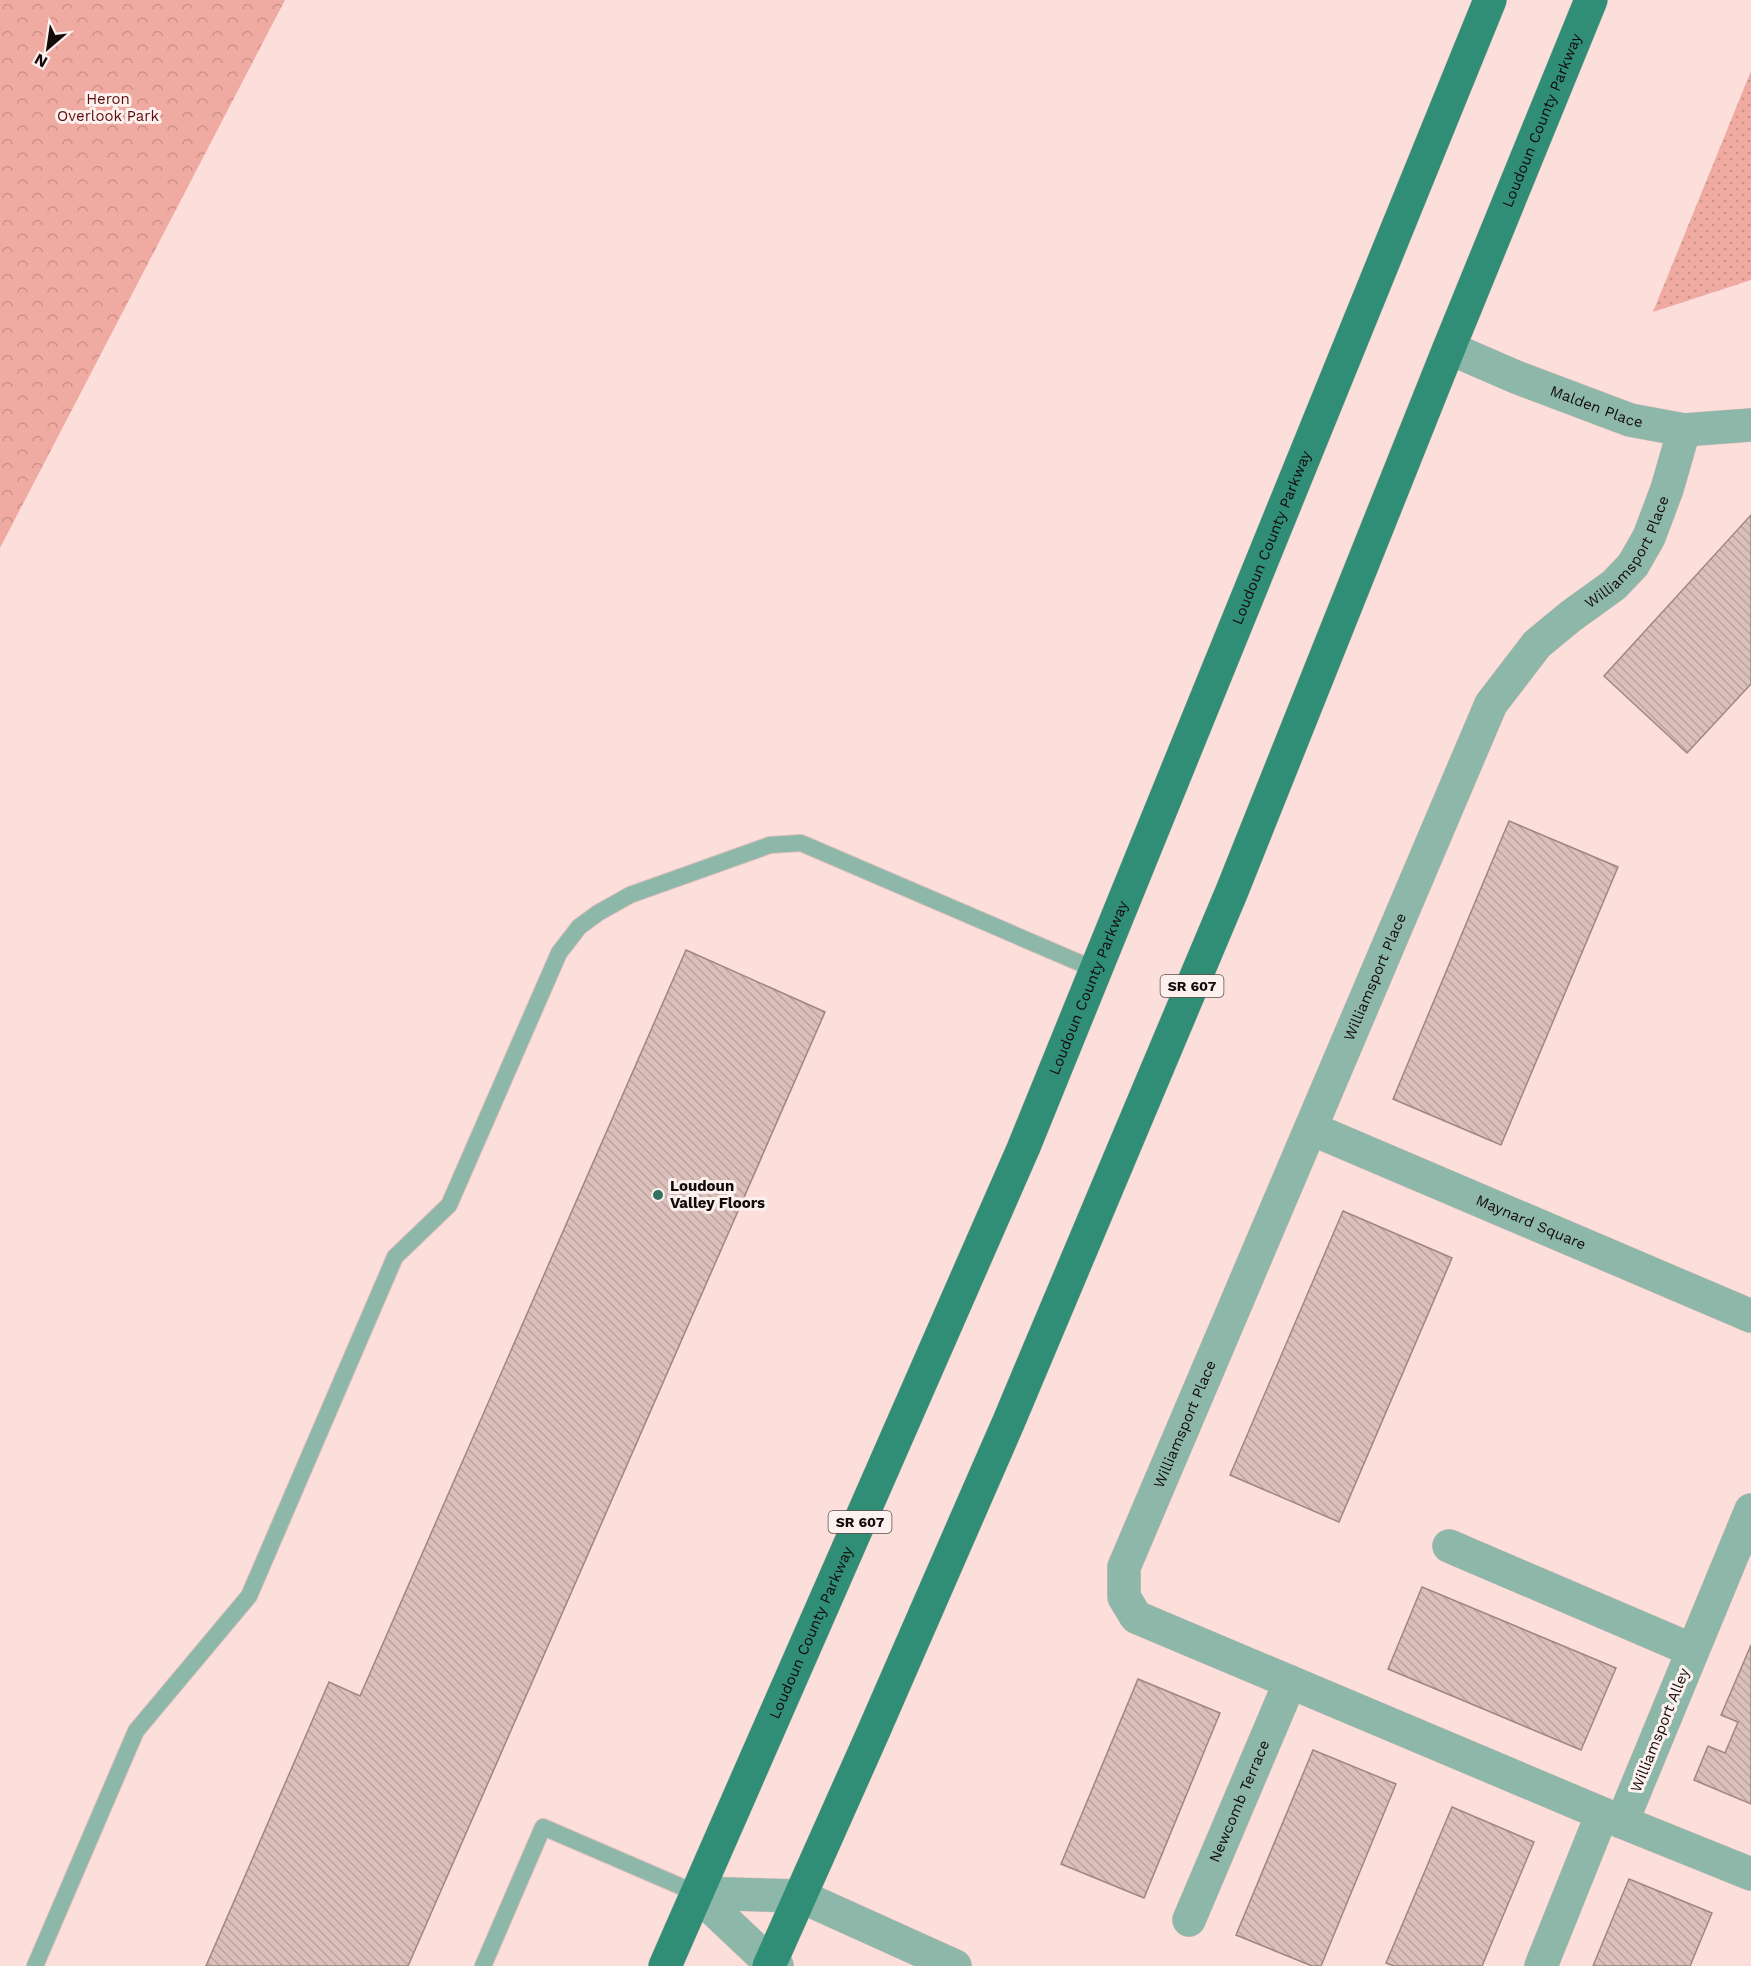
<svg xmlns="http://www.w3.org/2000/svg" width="1751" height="1966" viewBox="0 0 1751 1966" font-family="'Work Sans',sans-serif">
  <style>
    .grass { fill: url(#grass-dots) }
    .park { fill: url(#park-crowns) }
    .building { fill: url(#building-back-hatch); stroke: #a08683; stroke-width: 1.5 }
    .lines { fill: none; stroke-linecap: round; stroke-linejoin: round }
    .service-casing { stroke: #d7bdb9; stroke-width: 18 }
    .minor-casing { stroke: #d7bdb9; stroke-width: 34 }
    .tertiary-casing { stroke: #d7bdb9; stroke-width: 34 }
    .primary-casing { stroke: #d7bdb9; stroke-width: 34 }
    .service { stroke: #8cb7a9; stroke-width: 16 }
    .minor { stroke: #8cb7a9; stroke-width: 33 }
    .tertiary { stroke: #8cb7a9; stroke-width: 33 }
    .primary { stroke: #308d76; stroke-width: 33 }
    .poi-dot { fill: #327261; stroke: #fdf1ef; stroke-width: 2 }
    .labels { text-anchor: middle; stroke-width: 6; stroke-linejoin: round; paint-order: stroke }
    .shield { fill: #fdf1ef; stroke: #594f4e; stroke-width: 1.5 }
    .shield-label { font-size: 14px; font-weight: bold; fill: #130a09 }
    .park-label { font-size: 15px; fill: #5c0d0b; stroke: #fdf1ef }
    .street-label { font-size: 15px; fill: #130a09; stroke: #fdf1ef }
    .poi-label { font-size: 15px; font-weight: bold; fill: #130a09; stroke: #fdf1ef; text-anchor: start }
  </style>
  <defs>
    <pattern id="grass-dots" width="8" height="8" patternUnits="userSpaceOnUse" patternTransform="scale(1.5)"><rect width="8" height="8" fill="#efaaa1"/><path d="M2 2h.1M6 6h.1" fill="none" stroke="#cc9189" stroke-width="1.8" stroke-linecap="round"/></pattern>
    <pattern id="park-crowns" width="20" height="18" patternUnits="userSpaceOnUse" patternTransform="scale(1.5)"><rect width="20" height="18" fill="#efaaa1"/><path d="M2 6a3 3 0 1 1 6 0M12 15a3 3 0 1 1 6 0" fill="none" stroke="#cc9189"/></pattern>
    <pattern id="building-back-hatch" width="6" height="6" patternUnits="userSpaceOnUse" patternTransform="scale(1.5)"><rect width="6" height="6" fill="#dbbfbb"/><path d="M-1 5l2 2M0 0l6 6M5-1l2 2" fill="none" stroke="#bba39f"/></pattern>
  </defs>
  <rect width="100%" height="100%" fill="#fcdfdb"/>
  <path class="grass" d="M1751,71v209l-98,32z"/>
  <path class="park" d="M0,0h285l-285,548z"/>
  <g class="building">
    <path d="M1751,515v169l-64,69 -83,-77z"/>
    <path d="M1509,821l109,46 -117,278 -108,-46z"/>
    <path d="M686,950l139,62 -417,954h-202l123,-284 31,14z"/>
    <path d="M1343,1211l109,47 -113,264 -109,-47z"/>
    <path d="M1422,1587l194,81 -35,82 -193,-81z"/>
    <path d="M1751,1645v159l-57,-24 14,-34 17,7 13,-31 -17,-7z"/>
    <path d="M1138,1679l82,34 -76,185 -83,-34z"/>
    <path d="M1313,1750l83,34 -75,182h-9l-76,-31z"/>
    <path d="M1452,1807l82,35 -52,124h-88l-8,-3z"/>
    <path d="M1629,1879l83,34 -22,53h-97z"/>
  </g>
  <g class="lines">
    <g class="service-casing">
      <g id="service">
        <path d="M35,1966l101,-235 113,-135 146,-339 54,-52 110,-252 20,-26 19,-14 32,-18 140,-50 31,-2 293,126"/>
        <path d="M483,1966l60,-139 153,66"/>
      </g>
    </g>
    <g class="minor-casing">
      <g id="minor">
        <path id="s1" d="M1449,348l67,29 114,43 54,10 67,-5"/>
        <path id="s2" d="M1312,1129l439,187"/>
        <path d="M1751,1510l-129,312 129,52"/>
        <path d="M1449,1546l243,104"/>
        <path id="s3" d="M1622,1822l-486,-205 -12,-20v-30l367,-863 46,-60 34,-28 43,-31 19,-20 16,-28 18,-48 17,-59"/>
        <path id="s4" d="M1189,1920l101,-238"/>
        <path d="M1541,1966l61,-152"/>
      </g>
    </g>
    <g class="tertiary-casing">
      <g id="tertiary">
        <path d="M696,1893l104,3 155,70"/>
        <path d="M696,1893l74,70 7,3"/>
      </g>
    </g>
    <g class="primary-casing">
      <g id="primary">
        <path id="s5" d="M665,1966l358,-817 467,-1149"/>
        <path id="s6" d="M769,1966l103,-231 137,-314 223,-530 217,-543 142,-348"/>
      </g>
    </g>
    <use href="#service" class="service"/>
    <use href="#minor" class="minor"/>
    <use href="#tertiary" class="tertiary"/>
    <use href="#primary" class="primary"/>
  </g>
  <circle class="poi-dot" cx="658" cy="1195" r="6"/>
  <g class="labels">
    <g class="shield">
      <rect x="1160.5" y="975" width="63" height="22" rx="4.5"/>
      <rect x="828.5" y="1511" width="63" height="22" rx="4.5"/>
    </g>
    <g class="shield-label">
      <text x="1192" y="991">SR 607</text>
      <text x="860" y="1527">SR 607</text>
    </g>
    <g class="park-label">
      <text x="108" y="104">Heron<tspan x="108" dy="17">Overlook Park</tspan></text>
    </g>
    <g class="street-label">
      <text dy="5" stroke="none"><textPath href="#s6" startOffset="2001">Loudoun County Parkway</textPath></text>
      <text dy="5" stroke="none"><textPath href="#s1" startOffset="159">Malden Place</textPath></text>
      <text dy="5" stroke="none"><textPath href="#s5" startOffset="1552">Loudoun County Parkway</textPath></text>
      <text dy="5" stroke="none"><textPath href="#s3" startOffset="1726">Williamsport Place</textPath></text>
      <text dy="5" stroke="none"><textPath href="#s3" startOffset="1222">Williamsport Place</textPath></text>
      <text dy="5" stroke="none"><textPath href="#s5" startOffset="1066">Loudoun County Parkway</textPath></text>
      <text dy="5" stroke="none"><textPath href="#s2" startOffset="238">Maynard Square</textPath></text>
      <text dy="5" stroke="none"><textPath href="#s3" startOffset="736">Williamsport Place</textPath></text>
      <text dy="5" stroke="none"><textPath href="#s5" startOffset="364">Loudoun County Parkway</textPath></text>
      <text transform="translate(1660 1730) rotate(-68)" y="5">Williamsport Alley</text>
      <text dy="5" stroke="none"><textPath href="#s4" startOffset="129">Newcomb Terrace</textPath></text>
    </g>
    <g class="poi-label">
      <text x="670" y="1191">Loudoun<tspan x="670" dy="17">Valley Floors</tspan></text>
    </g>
  </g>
  <g transform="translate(48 48) rotate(209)" stroke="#fdf1ef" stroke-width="4.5" paint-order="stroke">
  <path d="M0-4.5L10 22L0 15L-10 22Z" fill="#130a09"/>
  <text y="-9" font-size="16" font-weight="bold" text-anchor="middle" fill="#130a09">N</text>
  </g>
</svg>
